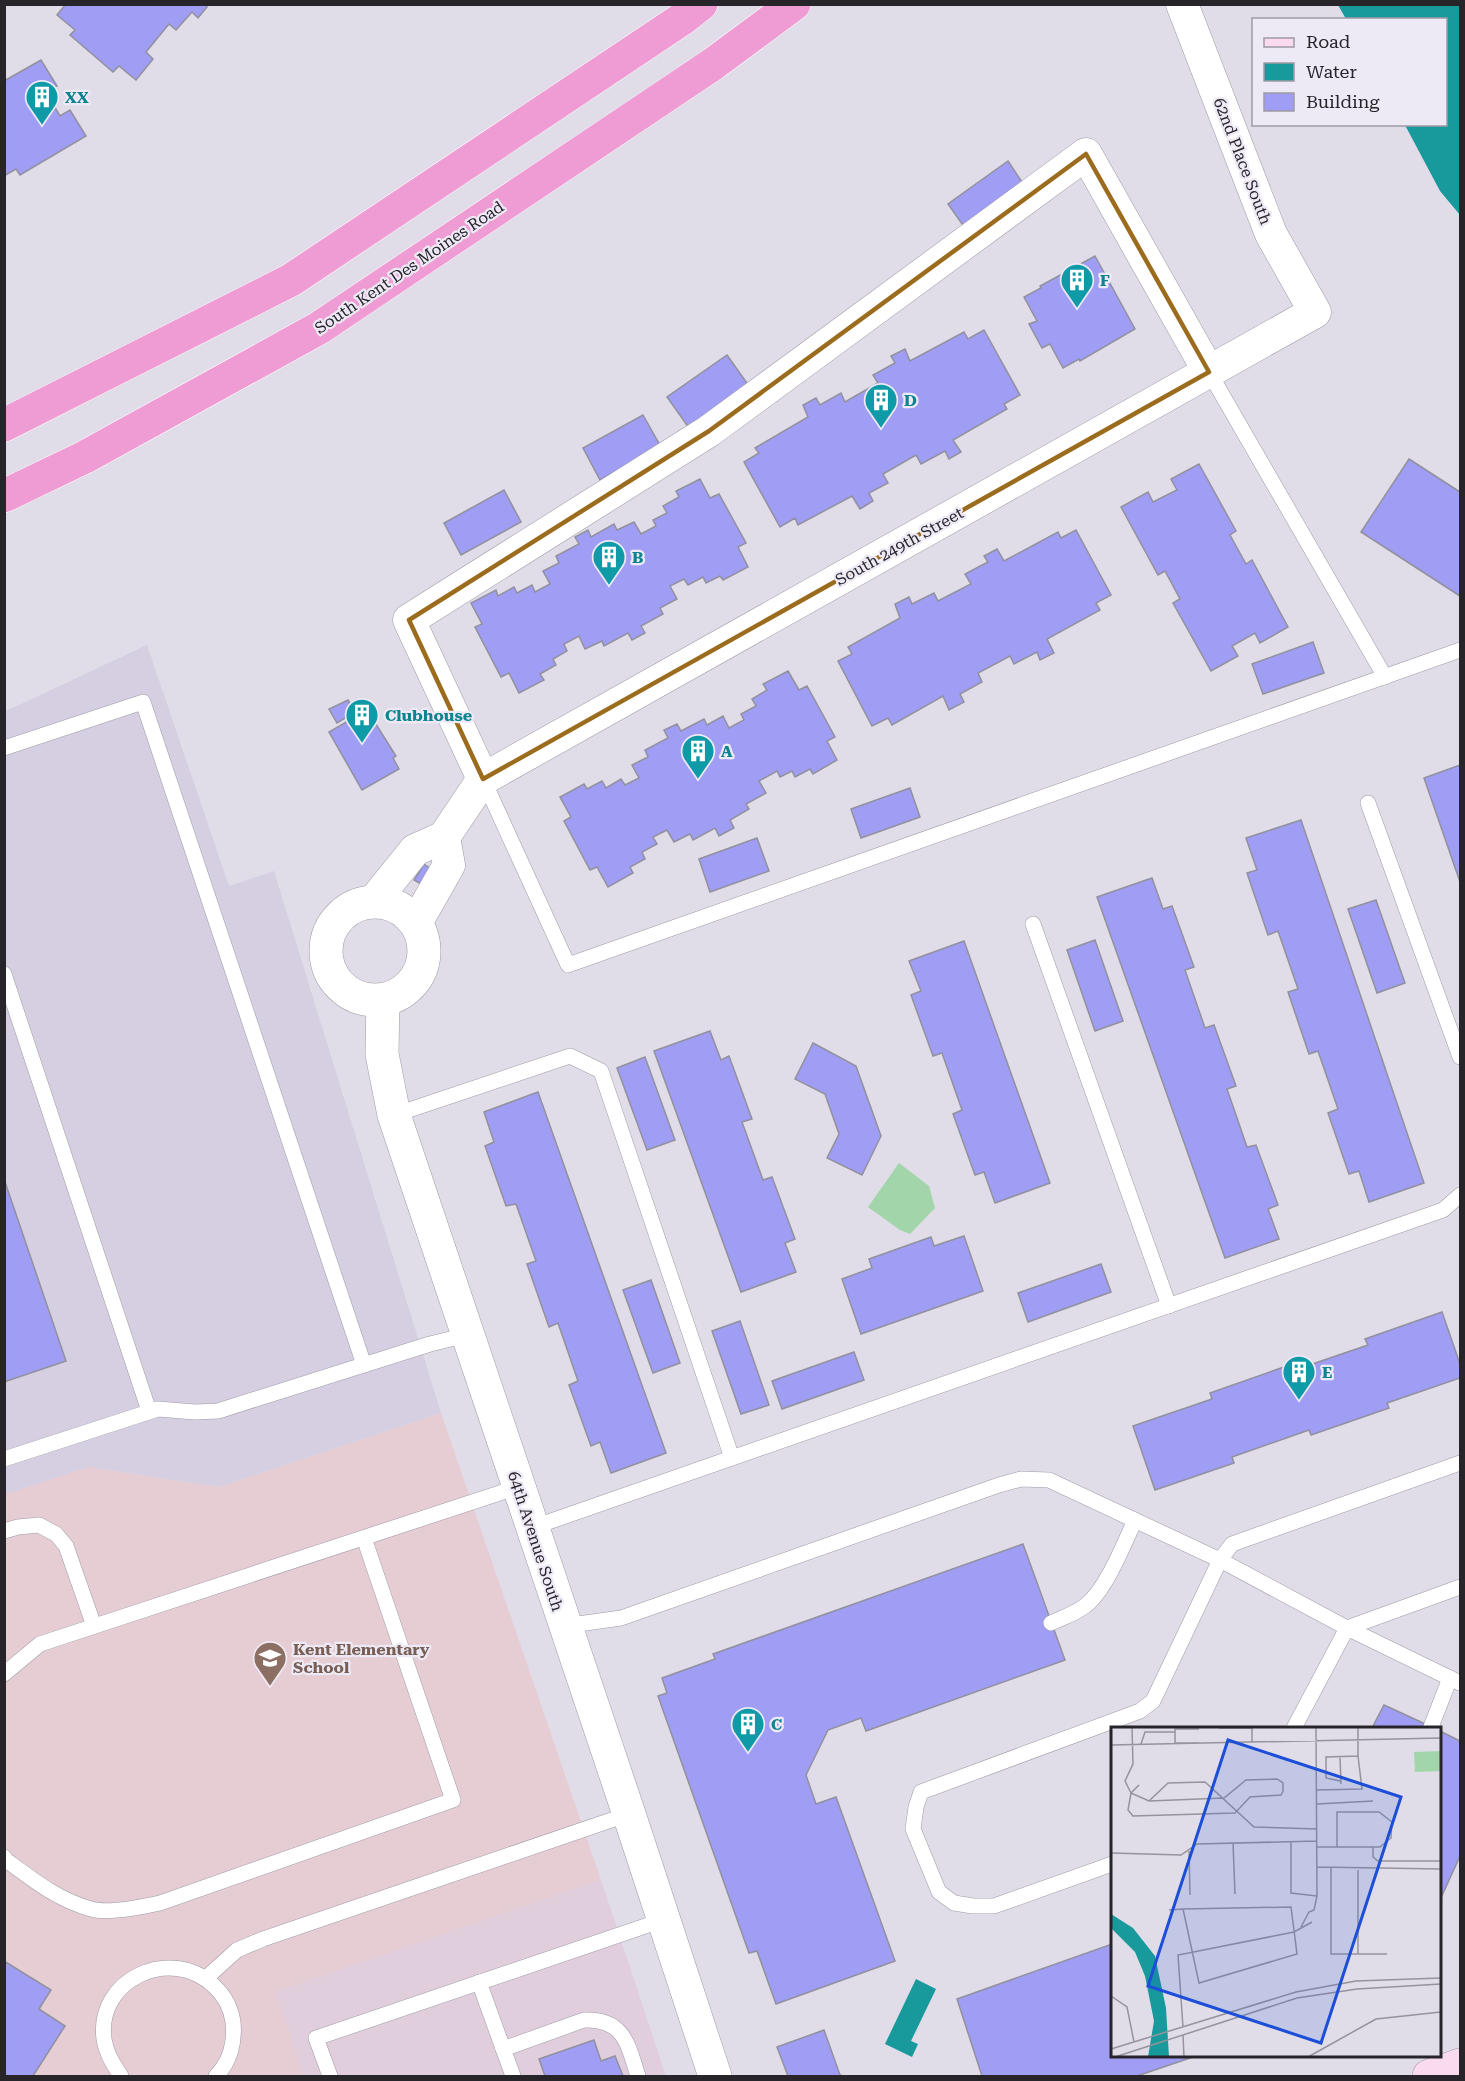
<svg xmlns="http://www.w3.org/2000/svg" width="1465" height="2081" viewBox="0 0 1465 2081" font-family="'Roboto Serif',serif">
  <style>
    .commercial { fill: #e1cedd }
    .built { fill: #d5cfe1 }
    .education { fill: #e6cdd4 }
    .green { fill: #a2d6aa }
    .water { fill: #18999c }
    .building { fill: #a09df5; stroke: #91919d; stroke-width: 1.5 }
    .lines { fill: none; stroke-linecap: round; stroke-linejoin: round }
    .service-casing { stroke: #9e9ba6; stroke-width: 16 }
    .minor-casing { stroke: #9e9ba6; stroke-width: 33 }
    .tertiary-casing { stroke: #9e9ba6; stroke-width: 34 }
    .secondary-casing { stroke: #9e9ba6; stroke-width: 34 }
    .trunk-casing { stroke: #fff; stroke-width: 34 }
    .service { stroke: #fff; stroke-width: 15 }
    .minor { stroke: #fff; stroke-width: 32 }
    .tertiary { stroke: #fff; stroke-width: 33 }
    .secondary { stroke: #f9daef; stroke-width: 33 }
    .trunk { stroke: #ef9cd4; stroke-width: 33 }
    .marked { fill: none; stroke: #9c6c1e; stroke-width: 4.5; stroke-linejoin: round }
    .labels { text-anchor: middle; stroke-width: 4.5; stroke-linejoin: round; paint-order: stroke }
    .culture-label { font-size: 16px; font-weight: bold; fill: #0d838f; stroke: #ede9f5; text-anchor: start }
    .street-label { font-size: 16px; fill: #27252a; stroke: #ede9f5 }
    .education-label { font-size: 16px; font-weight: bold; fill: #785e54; stroke: #ede9f5; text-anchor: start }
    .inset-road { fill: none; stroke: #96939c; stroke-width: 1.5 }
    .view { fill: #1d4ed8; fill-opacity: 0.15; stroke: #1d4ed8; stroke-width: 3 }
    .inset-edge { fill: none; stroke: #27252a; stroke-width: 3 }
  </style>
  <rect width="100%" height="100%" fill="#e0dce8"/>
  <path class="commercial" d="M601,1880l65,196h-362l-29,-84z"/>
  <path class="built" d="M147,645l82,241 45,-15 167,542 -222,74 -130,-20 -84,28 -1,-783z"/>
  <path class="education" d="M441,1413l160,467 -325,112 28,84h-299l-1,-581 85,-28 130,20z"/>
  <path class="green" d="M899,1163l30,23 6,22 -25,26 -10,-4 -32,-23z"/>
  <g class="water">
    <path d="M1338,5h122v210l-20,-24 -35,-66 41,-1v-104l-100,-1z"/>
    <path d="M916,1979l20,10 -25,52 7,3 -6,13 -27,-13z"/>
  </g>
  <g class="building">
    <path d="M66,4h139l2,3 -9,11 -6,-6 -16,18 -7,-6 -23,28 7,7 -17,21 -17,-14 -6,6 -43,-37 5,-5 -18,-15z"/>
    <path d="M41,60l16,26 -11,6 14,24 10,-6 16,26 -66,39 -4,-6 -12,7v-95z"/>
    <path d="M1008,161l18,27 -59,43 -19,-27z"/>
    <path d="M1095,256l40,73 -55,32 -1,-2 -16,9 -13,-24 -8,4 -13,-24 8,-3 -13,-24 17,-9 -1,-2z"/>
    <path d="M984,330l36,65 -16,9 3,5 -54,31 8,12 -12,7 -4,-8 -24,13 -5,-9 -33,19 5,9 -19,10 4,8 -13,8 -8,-13 -54,29 -3,-7 -15,9 -36,-65 15,-9 -4,-5 53,-31 -5,-12 13,-7 4,7 21,-12 4,9 33,-19 -5,-8 22,-12 -4,-7 14,-7 5,12 54,-29 4,7z"/>
    <path d="M727,355l22,31 -60,42 -22,-31z"/>
    <path d="M643,415l18,32 -61,33 -17,-32z"/>
    <path d="M1409,459l51,33v104l-99,-64z"/>
    <path d="M1199,464l37,67 -6,4 16,29 6,-4 36,67 -28,16 -5,-10 -23,13 6,10 -27,15 -38,-68 7,-4 -15,-28 -7,4 -37,-68 27,-15 5,10 24,-12 -6,-11z"/>
    <path d="M700,479l10,19 9,-4 27,49 -8,4 10,20 -25,13 -3,-4 -14,7 -3,-6 -15,8 -4,-6 -14,7 7,13 -17,9 3,6 -22,12 4,7 -13,7 -4,-7 -24,13 -2,-5 -17,8 -6,-13 -15,8 3,7 -14,8 3,6 -16,9 4,6 -25,13 -10,-20 -8,4 -26,-50 7,-3 -11,-21 25,-13 2,6 16,-9 3,6 15,-8 3,7 15,-8 -7,-13 16,-8 -3,-7 23,-12 -4,-7 13,-7 3,7 23,-13 3,6 17,-8 7,12 15,-8 -3,-6 14,-7 -4,-7 16,-9 -3,-6z"/>
    <path d="M504,490l17,32 -60,33 -17,-32z"/>
    <path d="M1076,530l35,65 -15,8 4,7 -53,29 7,14 -14,7 -3,-8 -23,12 -4,-8 -32,17 4,9 -22,12 4,8 -15,8 -6,-14 -51,29 -4,-7 -16,8 -34,-65 14,-7 -4,-7 52,-29 -5,-14 14,-7 3,7 22,-11 4,8 33,-17 -6,-10 23,-12 -4,-6 13,-7 7,12 54,-29 3,6z"/>
    <path d="M1313,642l11,31 -61,21 -11,-30z"/>
    <path d="M788,671l11,19 8,-4 28,51 -8,4 10,19 -24,14 -3,-5 -15,8 -3,-6 -12,6 -3,-6 -18,10 7,12 -20,11 3,5 -19,11 4,8 -15,8 -4,-8 -22,12 -3,-6 -16,8 -7,-12 -14,7 4,7 -15,8 3,7 -15,8 3,6 -25,14 -11,-20 -7,3 -26,-49 7,-4 -11,-20 24,-13 3,5 15,-8 4,7 15,-9 4,6 14,-7 -7,-13 16,-8 -3,-7 23,-12 -4,-8 13,-6 4,7 23,-12 3,6 16,-9 6,12 15,-8 -3,-6 15,-8 -4,-7 15,-9 -4,-6z"/>
    <path d="M348,700l7,12 -18,11 -8,-14z"/>
    <path d="M367,710l29,46 -3,2 6,11 -37,21 -33,-58z"/>
    <path d="M1460,765v117l-36,-104z"/>
    <path d="M910,788l10,29 -59,21 -10,-29z"/>
    <path d="M1301,820l123,363 -55,19 -10,-31 -10,3 -21,-61 10,-4 -20,-58 -9,3 -21,-62 10,-3 -20,-58 -10,4 -21,-62 10,-3 -11,-32z"/>
    <path d="M757,838l12,33 -59,21 -11,-33z"/>
    <path d="M424,864l8,6 -9,15 -9,-5z"/>
    <path d="M1152,878l11,31 9,-3 22,61 -9,3 20,58 9,-3 22,61 -9,3 20,58 9,-2 22,60 -10,4 11,30 -54,19 -128,-361z"/>
    <path d="M1376,900l29,83 -28,10 -29,-84z"/>
    <path d="M1095,940l28,81 -28,10 -28,-81z"/>
    <path d="M964,941l86,242 -55,20 -11,-31 -9,3 -22,-61 9,-4 -20,-57 -9,3 -22,-61 10,-4 -12,-30z"/>
    <path d="M710,1031l11,29 8,-4 23,63 -10,3 21,58 9,-3 23,62 -10,4 11,29 -55,20 -87,-241z"/>
    <path d="M813,1043l43,23 25,70 -19,39 -35,-17 12,-24 -14,-40 -30,-15z"/>
    <path d="M645,1057l30,83 -28,10 -30,-82z"/>
    <path d="M538,1092l128,361 -55,20 -11,-31 -9,4 -22,-61 9,-4 -20,-58 -9,4 -22,-63 9,-3 -20,-57 -10,2 -21,-60 9,-4 -10,-30z"/>
    <path d="M4,1179l62,182 -62,21z"/>
    <path d="M964,1236l19,55 -122,43 -19,-55 30,-11 -3,-9 62,-22 3,9z"/>
    <path d="M1101,1264l10,28 -83,30 -10,-29z"/>
    <path d="M651,1280l29,83 -27,10 -30,-83z"/>
    <path d="M1442,1312l18,52v14l-73,25 2,5 -78,27 -2,-5 -77,27 2,6 -79,27 -22,-64 79,-27 -2,-6 74,-26 2,6 82,-28 -3,-6z"/>
    <path d="M740,1321l29,84 -28,9 -29,-83z"/>
    <path d="M854,1352l10,28 -82,29 -10,-28z"/>
    <path d="M1023,1544l42,116 -199,71 -5,-13 -33,12 -22,45 10,29 20,-7 59,164 -119,43 -19,-53 -8,2 -91,-257 9,-3 -5,-15 53,-19 -2,-5z"/>
    <path d="M1384,1705l50,23h-62z"/>
    <path d="M1440,1731l20,10v115l-20,44z"/>
    <path d="M1112,1944v112h84l-59,20h-155l-25,-77z"/>
    <path d="M4,1961l47,29 -12,19 26,17 -32,50h-29z"/>
    <path d="M824,2030l16,45 3,1h-55l-11,-29z"/>
    <path d="M594,2040l7,21 14,-5 8,20h-78l-6,-17z"/>
  </g>
  <g class="lines">
    <g class="service-casing">
      <g id="service">
        <path d="M1209,372l176,305"/>
        <path d="M4,748l139,-46 221,663"/>
        <path d="M483,779l85,186 892,-315"/>
        <path d="M1368,803l92,254"/>
        <path d="M1033,924l136,382"/>
        <path d="M4,974l145,437"/>
        <path d="M394,1115l176,-59 31,15 131,387"/>
        <path d="M4,1459l154,-50 37,3 23,-1 212,-67 37,-9"/>
        <path d="M531,1528l912,-318 17,-15"/>
        <path d="M4,1531l14,-4 21,-2 17,9 10,12 28,80"/>
        <path d="M1051,1623c11,-5 25,-10 34,-17 21,-16 39,-62 50,-86"/>
        <path d="M564,1626l57,-8 378,-133 22,-6 28,1 171,80 127,68 113,55"/>
        <path d="M4,1674l36,-30 478,-157"/>
        <path d="M1431,1727l19,-49"/>
        <path d="M1294,1728l53,-100 113,-41"/>
        <path d="M4,1857l2,3c27,20 52,40 85,49 17,5 51,-2 69,-6l293,-103 -89,-262"/>
        <path d="M1112,1864l-118,42h-21l-19,-3 -15,-11 -26,-63 3,-22 5,-15 219,-81 13,-10 67,-141 12,-16 228,-81"/>
        <path d="M206,1978l31,-28 26,-11 366,-125"/>
        <path d="M479,1982l34,94"/>
        <path d="M503,2049l81,-29c40,-2 44,25 54,56"/>
        <path d="M121,2076c-7,-11 -15,-22 -17,-37 -8,-60 67,-94 110,-53 11,10 17,22 19,36 2,20 -3,40 -17,54"/>
        <path d="M330,2076l-14,-38 347,-118"/>
      </g>
    </g>
    <g class="minor-casing">
      <g id="minor">
        <path d="M483,779l-74,-159 300,-189 377,-277 123,218"/>
        <path d="M373,902l42,-52 29,-13 39,-58 832,-467 -44,-78 -89,-230"/>
        <path d="M416,923l33,-58 -5,-28"/>
      </g>
    </g>
    <g class="tertiary-casing">
      <g id="tertiary">
        <circle cx="375" cy="951" r="49"/>
        <path d="M383,1000l-1,54 12,61 235,699 86,262"/>
      </g>
    </g>
    <g class="secondary-casing">
      <path id="secondary" d="M1429,2076l31,-11"/>
    </g>
    <g class="trunk-casing">
      <g id="trunk">
        <path d="M4,425l287,-145 391,-261 19,-15"/>
        <path d="M4,496l81,-39 234,-129 394,-264 81,-60"/>
      </g>
    </g>
    <use href="#service" class="service"/>
    <use href="#minor" class="minor"/>
    <use href="#tertiary" class="tertiary"/>
    <use href="#secondary" class="secondary"/>
    <use href="#trunk" class="trunk"/>
  </g>
  <path class="marked" d="M1086,154l123,218 -726,407 -74,-159 300,-189z"/>
  <defs>
    <g id="building-pin" transform="scale(1.725)"><path d="M0 17L-7.5 6A9.5 9.5 0 1 1 7.5 6Z" fill="#0f9aa8" stroke="#ede9f5"/><path d="M-4-6H4V6H1V3H-1V6H-4ZM-2.5-4.3h1.7v1.8h-1.7ZM.8-4.3h1.7v1.8H.8ZM-2.5-1h1.7V.8h-1.7ZM.8-1h1.7V.8H.8Z" fill="#fff"/></g>
    <g id="school-pin" transform="scale(1.725)"><path d="M0 17L-7.5 6A9.5 9.5 0 1 1 7.5 6Z" fill="#8d6e63" stroke="#ede9f5"/><path d="M0-5L7-2L0 1L-7-2ZM-4 1L0 2.5L4 1V4Q0 6-4 4Z" fill="#fff"/></g>
  </defs>
  <g fill-rule="evenodd">
    <use href="#building-pin" x="42" y="97"/>
    <use href="#building-pin" x="1077" y="280"/>
    <use href="#building-pin" x="881" y="400"/>
    <use href="#building-pin" x="609" y="557"/>
    <use href="#building-pin" x="362" y="715"/>
    <use href="#building-pin" x="698" y="751"/>
    <use href="#building-pin" x="1299" y="1372"/>
    <use href="#school-pin" x="270" y="1658"/>
    <use href="#building-pin" x="748" y="1724"/>
  </g>
  <g class="labels">
    <g class="culture-label">
      <text x="65" y="103">XX</text>
      <text x="1100" y="286">F</text>
      <text x="904" y="406">D</text>
      <text x="632" y="563">B</text>
      <text x="385" y="721">Clubhouse</text>
      <text x="721" y="757">A</text>
      <text x="1322" y="1378">E</text>
      <text x="771" y="1730">C</text>
    </g>
    <g class="street-label">
      <text transform="translate(1243 161) rotate(69)" y="6">62nd Place South</text>
      <text transform="translate(409 267) rotate(-34)" y="6">South Kent Des Moines Road</text>
      <text transform="translate(899 546) rotate(-29)" y="6">South 249th Street</text>
      <text transform="translate(536 1541) rotate(72)" y="6">64th Avenue South</text>
    </g>
    <g class="education-label">
      <text x="293" y="1655">Kent Elementary<tspan x="293" dy="18">School</tspan></text>
    </g>
  </g>
  <g transform="translate(1111 1727)">
    <rect width="330" height="330" fill="#e0dce8"/>
    <path d="M330,24v20l-26,1 -1,-20z" fill="#a2d6aa"/>
    <path d="M0,187l22,14 22,28 11,52 3,49h-21l6,-36 -9,-45 -10,-24 -24,-24z" fill="#18999c"/>
    <path class="inset-road" d="M21,0l1,37 -8,17 6,12 -3,17 5,6 102,-3 15,-16 31,-2 2,-4v-8l-6,-4 -31,1 -22,18 -75,3 -18,-8 8,-8M108,1h33v14M64,16v-14h24M64,16h24M30,17l4,-12h30M0,18l330,-7M229,29l1,28M229,54l-14,-3v-21l32,-1v-29M206,63l45,-1 -4,-33M38,74l19,-18 37,-1 49,45 63,2M206,77l56,-3M180,115v51l26,3M122,116l2,51M206,120h63l11,-9 1,-16 -13,-10h-42v35M262,120v10l5,4h63M78,124l1,44M0,126l70,2 16,-11 120,-3M206,140l124,2M220,140v87h27v-84M58,183l14,-1 108,-2 6,47 -98,29 -16,-74M190,200l8,-15 5,-2 3,-14 -1,-169M247,227h29M0,269l16,11 7,35M72,300l-5,-72 116,-23 18,-10M72,308l1,22M0,322l185,-57 60,-11 85,-3M4,330l182,-59 60,-9 84,-5M197,330l68,-38 65,-7"/>
    <path class="view" d="M117,13l173,57 -80,246 -173,-57z"/>
    <rect width="330" height="330" class="inset-edge"/>
  </g>
  <rect width="1465" height="2081" fill="none" stroke="#27252a" stroke-width="12"/>
  <rect x="1252" y="18" width="195" height="108" fill="#ede9f5" stroke="#9e9ba4" stroke-width="1.5"/>
  <rect x="1264" y="38" width="30" height="9" fill="#f9daef" stroke="#9e9ba4" stroke-width="1.5"/>
  <text x="1306" y="48" font-size="18" fill="#27252a">Road</text>
  <rect x="1264" y="63" width="30" height="18" fill="#18999c" stroke="#9e9ba4" stroke-width="1.5"/>
  <text x="1306" y="78" font-size="18" fill="#27252a">Water</text>
  <rect x="1264" y="93" width="30" height="18" fill="#a09df5" stroke="#9e9ba4" stroke-width="1.5"/>
  <text x="1306" y="108" font-size="18" fill="#27252a">Building</text>
</svg>
